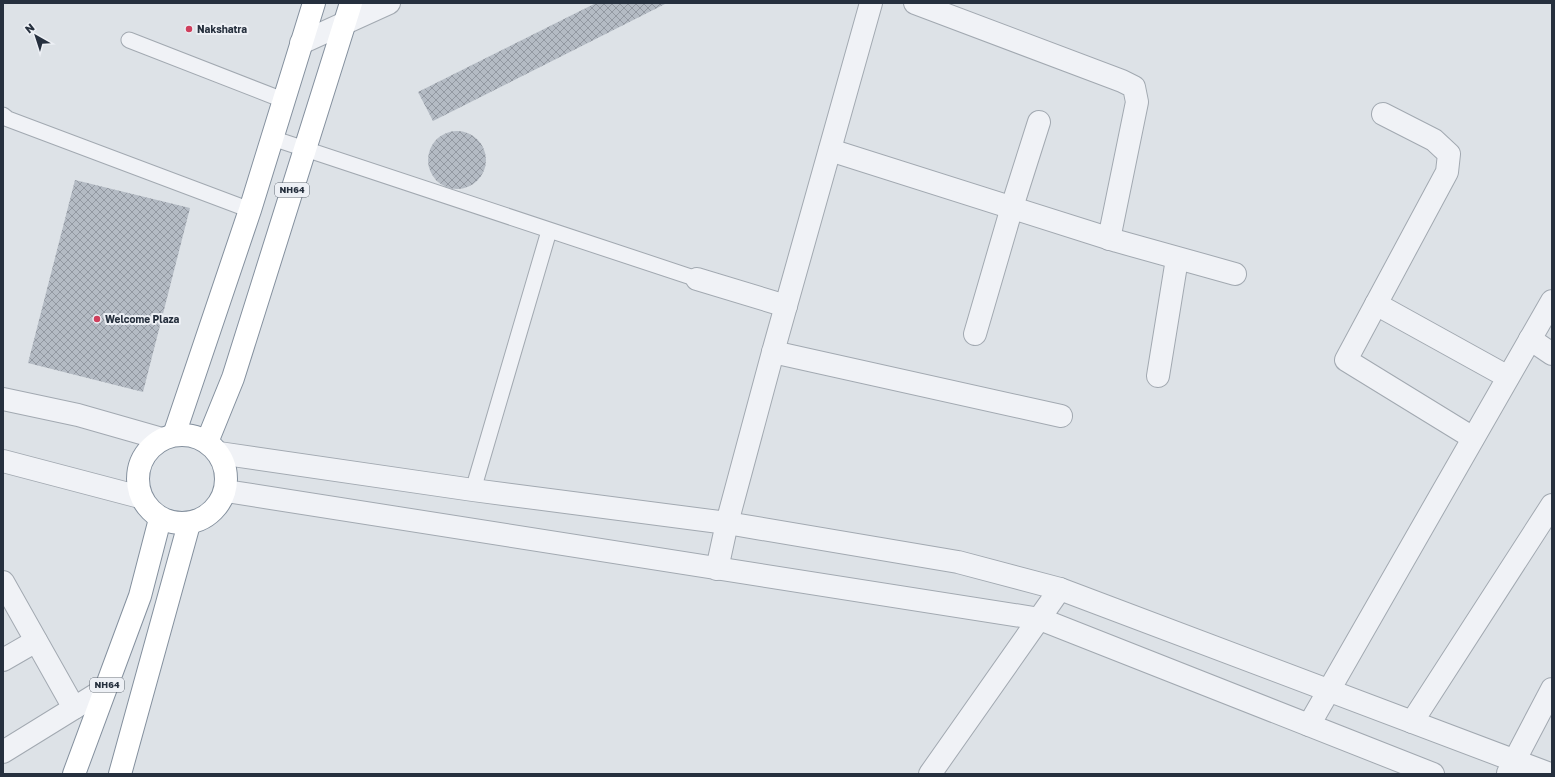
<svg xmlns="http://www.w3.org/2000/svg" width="1555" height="777" viewBox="0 0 1555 777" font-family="'Golos Text',sans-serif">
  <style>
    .building { fill: url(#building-cross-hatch) }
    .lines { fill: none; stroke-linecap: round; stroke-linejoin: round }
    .service-casing { stroke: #a2a9b1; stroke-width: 17 }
    .minor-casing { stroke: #a2a9b1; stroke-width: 24 }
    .tertiary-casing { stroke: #a2a9b1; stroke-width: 24 }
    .trunk-casing { stroke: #84909e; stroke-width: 24 }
    .service { stroke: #f0f2f6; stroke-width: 15 }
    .minor { stroke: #f0f2f6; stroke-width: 22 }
    .tertiary { stroke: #f0f2f6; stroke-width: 22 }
    .trunk { stroke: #fff; stroke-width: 22 }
    .poi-dot { fill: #cf3f5d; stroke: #edf0f5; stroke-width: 1.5 }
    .labels { text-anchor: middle; stroke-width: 4; stroke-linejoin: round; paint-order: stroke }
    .shield { fill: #edf0f5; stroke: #626a75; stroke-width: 1 }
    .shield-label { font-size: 9px; font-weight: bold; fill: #26303e }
    .poi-label { font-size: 10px; font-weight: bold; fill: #26303e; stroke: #edf0f5; text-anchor: start }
  </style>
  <defs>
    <pattern id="building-cross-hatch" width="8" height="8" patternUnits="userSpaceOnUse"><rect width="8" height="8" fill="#b4bbc4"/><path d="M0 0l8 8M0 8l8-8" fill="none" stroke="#9298a1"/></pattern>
  </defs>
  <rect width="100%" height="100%" fill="#dde2e7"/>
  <g class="building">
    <path d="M596,3h71l-234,118 -15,-29z"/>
    <circle cx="457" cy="160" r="29"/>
    <path d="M75,180l115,28 -47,184 -115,-29z"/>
  </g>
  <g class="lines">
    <g class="service-casing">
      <g id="service">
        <path d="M129,40l154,60"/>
        <path d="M3,115l5,4 242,91"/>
        <path d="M272,138l425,141"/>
        <path d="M473,490l76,-259"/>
      </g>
    </g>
    <g class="minor-casing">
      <g id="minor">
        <path d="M915,3l207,78 12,6 3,15 -28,137"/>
        <path d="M301,43l88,-40"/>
        <path d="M1383,114l51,26 15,14 -2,18 -101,188 127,78"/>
        <path d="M830,150l287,91 118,33"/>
        <path d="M697,279l89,27"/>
        <path d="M1376,304l132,73"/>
        <path d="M975,334l37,-127 27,-85"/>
        <path d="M1530,339l22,15"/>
        <path d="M773,352l288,64"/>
        <path d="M1158,376l19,-117"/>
        <path d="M219,453l254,37 254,33 231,39 102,27 490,185"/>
        <path d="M226,491l814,128 393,155"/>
        <path d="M717,569l10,-46 46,-171 98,-349"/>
        <path d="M3,582l71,126"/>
        <path d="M3,660l33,-19"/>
        <path d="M1412,722l140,-217"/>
        <path d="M1309,725l243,-424"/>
        <path d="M3,752l102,-63"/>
        <path d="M1508,773l44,-84"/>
        <path d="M930,774l130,-185"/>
      </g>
    </g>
    <g class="tertiary-casing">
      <g id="tertiary">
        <path d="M3,399l75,16 84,24"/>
        <path d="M3,461l137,36"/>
      </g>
    </g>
    <g class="trunk-casing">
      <g id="trunk">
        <circle cx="182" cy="479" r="44"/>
        <path d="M174,435l76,-225 64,-207"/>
        <path d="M207,442l26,-64 118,-375"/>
        <path d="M74,774l66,-178 20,-77"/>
        <path d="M120,774l69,-250"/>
      </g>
    </g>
    <use href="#service" class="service"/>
    <use href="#minor" class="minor"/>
    <use href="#tertiary" class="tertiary"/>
    <use href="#trunk" class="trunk"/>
  </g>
  <g class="poi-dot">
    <circle cx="189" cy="29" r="4"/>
    <circle cx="97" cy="319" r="4"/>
  </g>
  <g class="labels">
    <g class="shield">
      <rect x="275" y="183" width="34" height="14" rx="3"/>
      <rect x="90" y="678" width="34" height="14" rx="3"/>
    </g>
    <g class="shield-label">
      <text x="292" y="193">NH64</text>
      <text x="107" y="688">NH64</text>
    </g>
    <g class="poi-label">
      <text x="197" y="33">Nakshatra</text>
      <text x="105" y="323">Welcome Plaza</text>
    </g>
  </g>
  <rect width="1555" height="777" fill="none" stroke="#26303e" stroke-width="8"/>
  <g transform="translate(36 36) rotate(321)" stroke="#edf0f5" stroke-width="3" paint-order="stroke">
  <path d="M0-3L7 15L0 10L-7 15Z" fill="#26303e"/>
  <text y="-6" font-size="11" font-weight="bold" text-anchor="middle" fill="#26303e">N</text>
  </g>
</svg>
